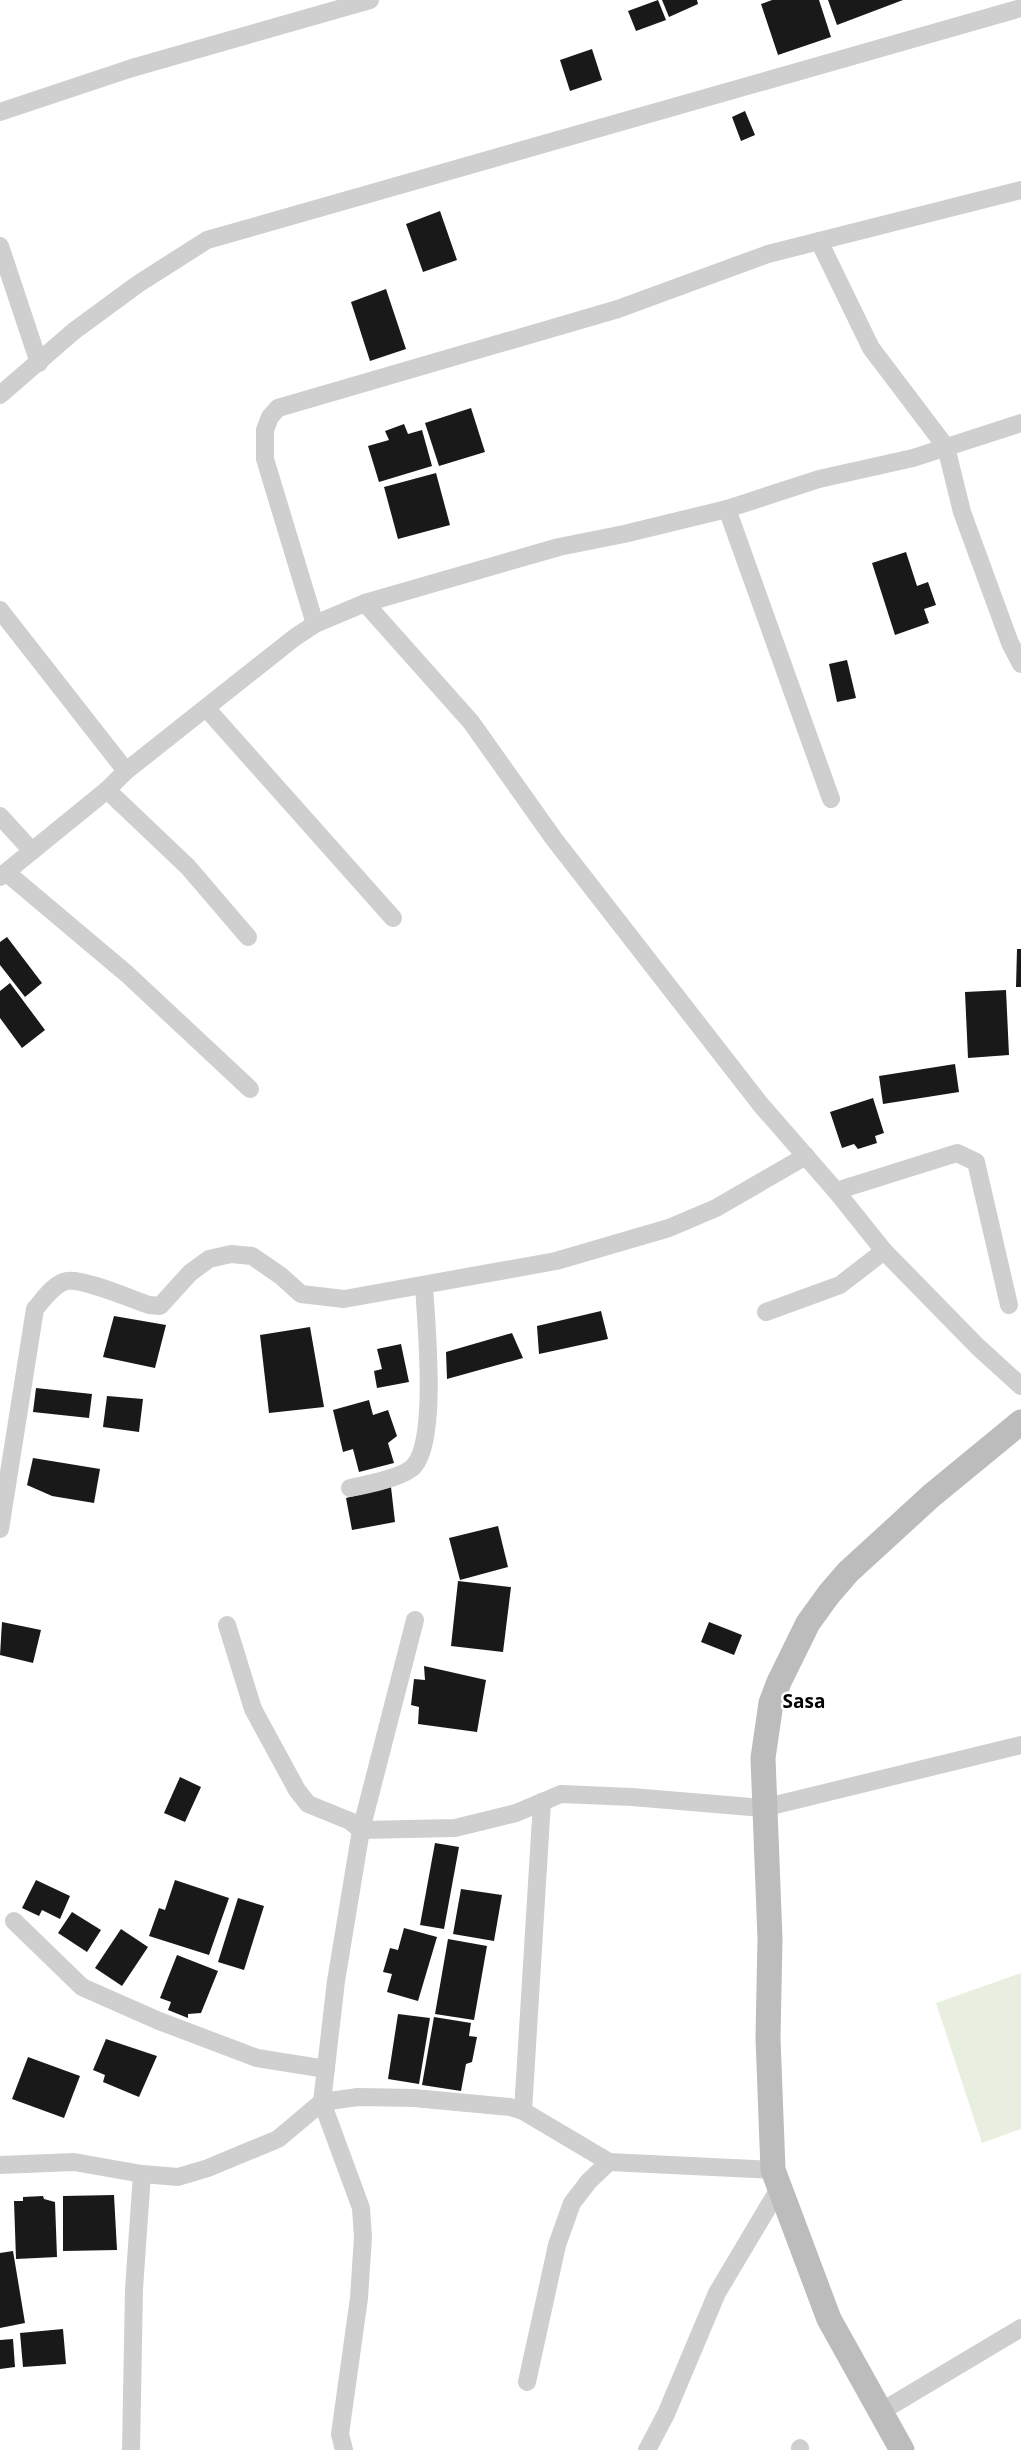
<svg xmlns="http://www.w3.org/2000/svg" width="1021" height="2450" viewBox="0 0 1021 2450" font-family="'Open Sans',sans-serif">
  <style>
    .green { fill: #e9efe0 }
    .building { fill: #191919 }
    .lines { fill: none; stroke-linecap: round; stroke-linejoin: round }
    .street { stroke: #cfcfcf; stroke-width: 18 }
    .secondary { stroke: #bcbcbc; stroke-width: 25 }
    .labels { text-anchor: middle; stroke-width: 5; stroke-linejoin: round; paint-order: stroke }
    .quarter-label { font-size: 19px; font-weight: bold; fill: #000; stroke: #fff }
  </style>
  <rect width="100%" height="100%" fill="#fff"/>
  <path class="green" d="M1021,1973v156l-39,14 -46,-140z"/>
  <g class="building">
    <path d="M658,0l8,20 -30,11 -8,-20z"/>
    <path d="M662,0h35l1,4 -29,13z"/>
    <path d="M772,0h47l12,37 -53,18 -17,-51z"/>
    <path d="M828,0h75l-66,25z"/>
    <path d="M592,49l10,31 -32,11 -10,-31z"/>
    <path d="M745,111l10,24 -14,6 -9,-24z"/>
    <path d="M440,211l17,49 -34,12 -17,-48z"/>
    <path d="M386,289l20,60 -36,12 -19,-59z"/>
    <path d="M471,408l14,44 -46,14 -14,-43z"/>
    <path d="M404,424l4,10 14,-4 10,36 -53,16 -11,-36 21,-6 -4,-9z"/>
    <path d="M436,473l14,52 -52,14 -14,-52z"/>
    <path d="M906,552l11,34 11,-4 8,23 -12,4 5,14 -34,12 -23,-72z"/>
    <path d="M847,660l9,38 -19,4 -8,-38z"/>
    <path d="M7,937l35,46 -17,14 -25,-32v-23z"/>
    <path d="M1017,949h4v38h-5z"/>
    <path d="M10,983l35,47 -23,18 -22,-30v-27z"/>
    <path d="M1006,990l3,65 -41,3 -3,-66z"/>
    <path d="M955,1064l4,28 -76,12 -4,-28z"/>
    <path d="M873,1098l11,35 -9,3 2,7 -19,6 -4,-5 -12,4 -12,-36z"/>
    <path d="M601,1311l7,28 -69,15 -2,-28z"/>
    <path d="M114,1316l52,9 -11,43 -52,-11z"/>
    <path d="M310,1327l14,80 -55,6 -9,-78z"/>
    <path d="M512,1333l11,25 -76,21 -1,-27z"/>
    <path d="M401,1344l8,38 -32,6 -3,-17 8,-2 -5,-20z"/>
    <path d="M36,1388l56,6 -3,24 -56,-6z"/>
    <path d="M107,1396l36,3 -4,33 -36,-5z"/>
    <path d="M369,1400l4,15 15,-5 9,26 -9,7 6,20 -35,9 -6,-23 -10,3 -10,-42z"/>
    <path d="M33,1458l67,11 -6,34 -42,-7 -25,-11z"/>
    <path d="M391,1487l4,35 -43,8 -6,-32z"/>
    <path d="M498,1526l10,41 -48,13 -11,-42z"/>
    <path d="M458,1581l53,6 -8,65 -52,-6z"/>
    <path d="M2,1622l39,8 -8,33 -33,-8z"/>
    <path d="M709,1622l33,13 -8,20 -33,-13z"/>
    <path d="M424,1666l62,14 -9,52 -59,-8 1,-17 -8,-2 3,-26 11,1z"/>
    <path d="M180,1777l21,10 -16,35 -21,-9z"/>
    <path d="M435,1843l24,4 -15,82 -24,-4z"/>
    <path d="M36,1880l34,16 -10,23 -18,-9 -3,6 -17,-8z"/>
    <path d="M175,1880l54,18 -20,57 -60,-19 10,-28 6,2z"/>
    <path d="M461,1889l41,6 -8,46 -41,-7z"/>
    <path d="M238,1898l26,8 -20,64 -26,-8z"/>
    <path d="M72,1912l29,18 -14,22 -29,-19z"/>
    <path d="M404,1928l33,9 -19,64 -31,-9 5,-18 -9,-2 7,-24 8,2z"/>
    <path d="M121,1929l27,18 -26,39 -27,-18z"/>
    <path d="M448,1939l39,7 -13,74 -39,-6z"/>
    <path d="M177,1955l41,16 -17,42 -13,1v4l-20,-8 3,-8 -11,-4z"/>
    <path d="M398,2014l32,4 -11,66 -31,-5z"/>
    <path d="M434,2017l37,6 -2,13 8,1 -5,25 -6,2 -5,27 -39,-6z"/>
    <path d="M106,2039l51,17 -18,41 -36,-15 2,-7 -12,-5z"/>
    <path d="M28,2057l52,19 -16,42 -52,-19z"/>
    <path d="M114,2195l3,55 -54,1v-55z"/>
    <path d="M43,2196l1,3 11,3 2,55 -41,2 -2,-58h9v-4z"/>
    <path d="M13,2251l12,72 -25,5v-75z"/>
    <path d="M63,2329l3,35 -43,3 -3,-34z"/>
    <path d="M13,2339l2,28 -15,2v-29z"/>
  </g>
  <g class="lines">
    <g class="street">
      <path d="M0,112l132,-44 238,-68"/>
      <path d="M819,241l52,107 75,99 16,65 48,131 11,21"/>
      <path d="M0,246l39,117"/>
      <path d="M0,395l74,-64 64,-47 69,-44 814,-232"/>
      <path d="M727,509l104,290"/>
      <path d="M365,603l106,119 83,117 207,266 75,86 48,60 94,96 43,39"/>
      <path d="M0,610l126,161"/>
      <path d="M315,624l-50,-165v-29l5,-13 8,-9 340,-99 150,-55 253,-64"/>
      <path d="M207,709l186,209"/>
      <path d="M107,790l81,77 60,70"/>
      <path d="M0,816l32,35"/>
      <path d="M7,873l120,101 123,115"/>
      <path d="M0,877l107,-87 19,-19 168,-133 21,-14 50,-21 194,-56 65,-13 103,-25 92,-30 94,-21 108,-35"/>
      <path d="M836,1191l121,-38 19,9 33,143"/>
      <path d="M766,1312l74,-27 44,-34"/>
      <path d="M350,1488c15,-3 55,-11 64,-22 24,-27 12,-143 10,-181"/>
      <path d="M0,1529l35,-220c8,-9 19,-26 32,-28 16,-3 64,18 82,24l11,1 30,-33 19,-14 22,-5 21,2 29,20 20,18 43,5 212,-38 113,-33 47,-20 90,-52"/>
      <path d="M415,1620l-54,210 94,-2 61,-15 45,-19 71,3 131,11 258,-63"/>
      <path d="M227,1625l26,84 44,81 11,14 42,17 11,9 -25,151 -14,121 39,106 2,29 -4,61 -19,136 4,16"/>
      <path d="M14,1921l68,66 77,34 98,37 69,11"/>
      <path d="M523,2111l19,-309"/>
      <path d="M0,2165l74,-3 68,12 36,3 30,-9 70,-29 44,-37 36,-5 56,1 96,9 13,4 86,51 164,8"/>
      <path d="M527,2382l30,-137 15,-42 17,-22 20,-19"/>
      <path d="M882,2411l139,-83"/>
      <path d="M800,2448v2"/>
      <path d="M131,2450l3,-161 8,-115"/>
      <path d="M647,2450l19,-36 51,-121 63,-106"/>
    </g>
    <path class="secondary" d="M902,2450l-73,-131 -56,-149 -5,-132 2,-99 -7,-181 8,-55 8,-21 29,-59 21,-29 19,-22 83,-76 90,-74"/>
  </g>
  <g class="labels">
    <g class="quarter-label">
      <text x="804" y="1708">Sasa</text>
    </g>
  </g>
</svg>
